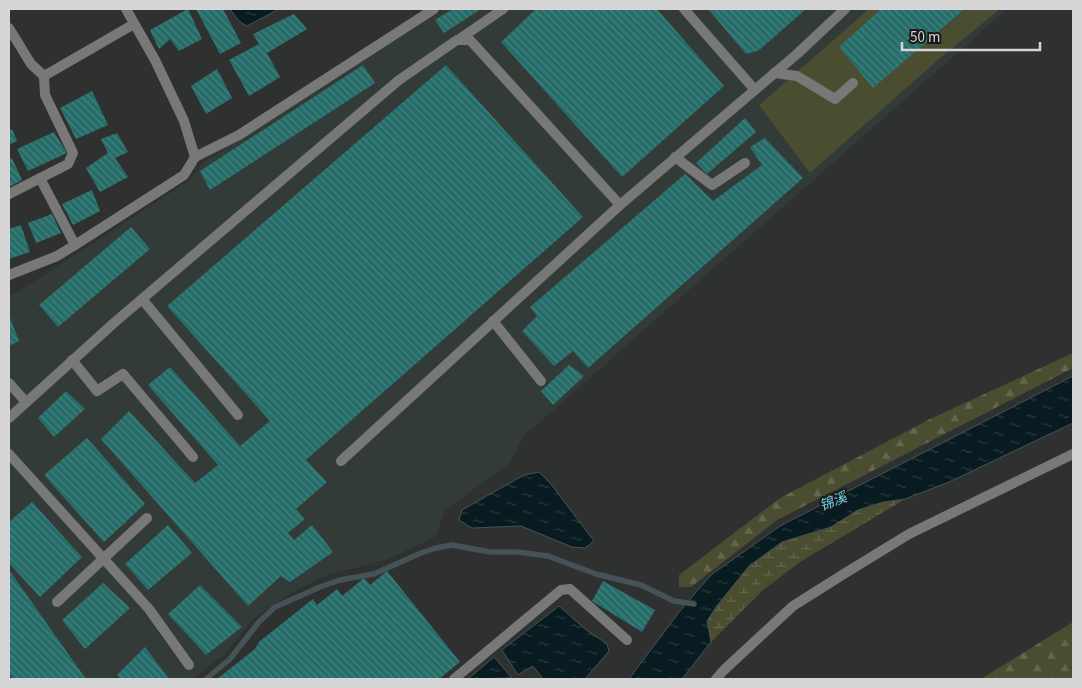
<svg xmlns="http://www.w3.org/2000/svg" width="1082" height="688" viewBox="0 0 1082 688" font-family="'Source Sans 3','Noto Sans SC',sans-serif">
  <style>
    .built { fill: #323b37 }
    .grass { fill: #4b4d31 }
    .forest { fill: url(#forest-firs) }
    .wetland { fill: url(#wetland-marsh) }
    .water { fill: url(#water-ripples); stroke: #455356 }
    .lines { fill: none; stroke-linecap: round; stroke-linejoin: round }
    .stream { stroke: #455356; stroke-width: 5.5 }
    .building { fill: url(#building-back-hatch) }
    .service { stroke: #777877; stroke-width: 10 }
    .minor { stroke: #777877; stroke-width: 10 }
    .tertiary { stroke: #777877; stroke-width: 10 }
    .labels { text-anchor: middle; stroke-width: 4; stroke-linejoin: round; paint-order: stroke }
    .water-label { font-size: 14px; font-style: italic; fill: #6dd1ea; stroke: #181918 }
  </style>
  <defs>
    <pattern id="forest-firs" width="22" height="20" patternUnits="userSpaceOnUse" patternTransform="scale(1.25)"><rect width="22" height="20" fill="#4b4d31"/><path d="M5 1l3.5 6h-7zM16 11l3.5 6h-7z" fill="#64664e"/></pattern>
    <pattern id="wetland-marsh" width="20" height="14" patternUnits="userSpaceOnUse" patternTransform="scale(1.25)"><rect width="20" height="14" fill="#4b4d31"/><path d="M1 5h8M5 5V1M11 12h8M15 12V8" fill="none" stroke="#64664e"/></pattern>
    <pattern id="water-ripples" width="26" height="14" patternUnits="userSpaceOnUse" patternTransform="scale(1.25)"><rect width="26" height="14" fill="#071b20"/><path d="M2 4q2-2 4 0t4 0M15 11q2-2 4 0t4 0" fill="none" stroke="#2a3b40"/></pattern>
    <pattern id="building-back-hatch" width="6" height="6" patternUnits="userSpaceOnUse" patternTransform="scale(1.25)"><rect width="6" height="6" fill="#266d69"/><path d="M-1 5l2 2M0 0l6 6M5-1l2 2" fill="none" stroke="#45817e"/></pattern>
  </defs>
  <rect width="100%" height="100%" fill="#2f3130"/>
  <path class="built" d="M444,9h563l-483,427 -15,28 -64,46 -10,27 -49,23 -59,15 -33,16 -41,28 -28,35 -33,25h-183v-384l7,-2 171,-111 17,-20z"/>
  <path class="grass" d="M869,9h50l-15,13 21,22 41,-35h34l-61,50 -129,114 -51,-68z"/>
  <g class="forest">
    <path d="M1073,353v15l-296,152 -86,67h-12v-12l101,-77 150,-79z"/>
    <path d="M1073,622v57h-92l13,-8z"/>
  </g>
  <path class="wetland" d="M905,499l-105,63 -38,29 -51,51 -4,-21 9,-14 33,-41 33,-24 49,-15 27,-17 25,-8z"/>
  <g class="water">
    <path d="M230,9h49l-32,17 -8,-5z"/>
    <path d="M1073,376v47l-124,59 -44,17 -22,3 -25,8 -27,17 -49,15 -33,24 -33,41 -9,14 4,21 -29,37h-53l51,-68 31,-36 69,-49z"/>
    <path d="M539,472l11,11 44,58 -9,7 -13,-1 -51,-21 -49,2 -13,-8 3,-10 62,-35z"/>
    <path d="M559,606l26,23 22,15 2,7 -24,28h-42l-10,-13 -15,9 -16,-25z"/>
    <path d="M494,657l18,21 -44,1z"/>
  </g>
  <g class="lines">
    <path class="stream" d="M206,679l24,-20 29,-37 16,-15 45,-20 20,-7 34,-6 47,-21 15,-5 16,-3 38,7h28l30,4 48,18 45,11 33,16 20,3"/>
  </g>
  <g class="building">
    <path d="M188,9l14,30 -23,12 -9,-12 -11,10 -9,-19z"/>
    <path d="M196,9h27l18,34 -21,11z"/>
    <path d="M453,9h28l-37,24 -9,-13z"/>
    <path d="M536,9h121l67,77 -102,91 -121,-135z"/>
    <path d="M708,9h98l-48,42 -12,3z"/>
    <path d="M881,9h84l-92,79 -34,-41z"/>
    <path d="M294,14l13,15 -40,24 13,24 -31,19 -20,-36 30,-16 -6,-10z"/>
    <path d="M363,65l12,18 -165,107 -10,-19z"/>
    <path d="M446,65l137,152 -277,243 21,22 -31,27 9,10 -17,14 6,7 18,-15 21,27 -43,30 -9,-6 -33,30 -147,-167 28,-28 66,72 23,-18 -70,-80 22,-18 70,79 30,-25 -103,-115z"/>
    <path d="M217,69l15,29 -26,16 -15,-28z"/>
    <path d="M92,91l16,34 -32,14 -16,-31z"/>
    <path d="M745,118l11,14 -49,42 -11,-11z"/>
    <path d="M12,129l5,12 -8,4v-14z"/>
    <path d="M54,132l13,21 -39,18 -11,-22z"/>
    <path d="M117,133l11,19 -13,6 13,19 -28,15 -14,-24 22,-15 -7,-14z"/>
    <path d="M765,138l38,40 -215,190 -15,-17 -19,15 -32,-35 15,-15 -7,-9 155,-133 28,27 49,-36 -12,-18z"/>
    <path d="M12,158l10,22 -13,7v-27z"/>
    <path d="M92,190l8,21 -27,14 -11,-21z"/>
    <path d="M52,214l9,19 -25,10 -8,-20z"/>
    <path d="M21,225l9,27 -21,7v-30z"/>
    <path d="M131,227l19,22 -92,78 -19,-22z"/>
    <path d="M9,315l10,26 -10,5z"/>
    <path d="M569,365l15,11 -31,29 -12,-14z"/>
    <path d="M66,391l19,18 -31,28 -16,-19z"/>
    <path d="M87,438l58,66 -41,38 -60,-67z"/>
    <path d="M32,502l50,55 -42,40 -31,-34v-41z"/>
    <path d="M168,525l24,28 -44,37 -23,-26z"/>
    <path d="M9,570l77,109h-73l-4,-6z"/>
    <path d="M387,571l73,91 -21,17h-222l38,-30 5,-8 53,-42 4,6 20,-16 5,7 22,-18 6,7z"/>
    <path d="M603,581l52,29 -13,22 -50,-31z"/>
    <path d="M103,583l27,25 -45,41 -23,-29z"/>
    <path d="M200,585l42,42 -36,28 -38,-41z"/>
    <path d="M145,647l24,32h-49l-3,-4z"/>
  </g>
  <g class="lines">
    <g class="service">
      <path d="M9,28l22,36 13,12 90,-52"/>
      <path d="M774,73l23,3 38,23 18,-16"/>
      <path d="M195,157l44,-22 195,-126"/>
      <path d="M675,157l37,28 33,-22"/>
      <path d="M40,178l35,67"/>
      <path d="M9,194l59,-30 5,-11 -28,-58 -1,-19"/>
      <path d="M142,299l96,116"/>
      <path d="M493,321l48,60"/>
      <path d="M72,360l25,31 26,-17 70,83"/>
      <path d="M9,383l17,19"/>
      <path d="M9,454l140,155 40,56"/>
      <path d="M57,602l90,-84"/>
      <path d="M454,679l107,-89 9,-1 57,51"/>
    </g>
    <g class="minor">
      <path d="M684,9l71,81"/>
      <path d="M458,40l45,-31"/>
      <path d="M9,275l48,-19 18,-11 109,-70 11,-18 -11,-36 -29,-61 -29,-51"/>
      <path d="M9,418l106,-96 284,-242 58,-40h13l150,165"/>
      <path d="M341,461l279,-256 177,-151 48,-45"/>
    </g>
    <path class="tertiary" d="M716,679l8,-9 69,-64 54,-34 62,-38 164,-80"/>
  </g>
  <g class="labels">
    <g class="water-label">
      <text transform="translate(833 501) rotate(-21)" y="5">锦溪</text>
    </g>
  </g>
  <rect width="1082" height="688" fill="none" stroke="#d5d6d5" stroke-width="20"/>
  <path d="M902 42v8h138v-8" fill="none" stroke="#d5d6d5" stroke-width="2.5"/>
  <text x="910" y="42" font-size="15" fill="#d5d6d5" stroke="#181918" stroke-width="4" paint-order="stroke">50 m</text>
</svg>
